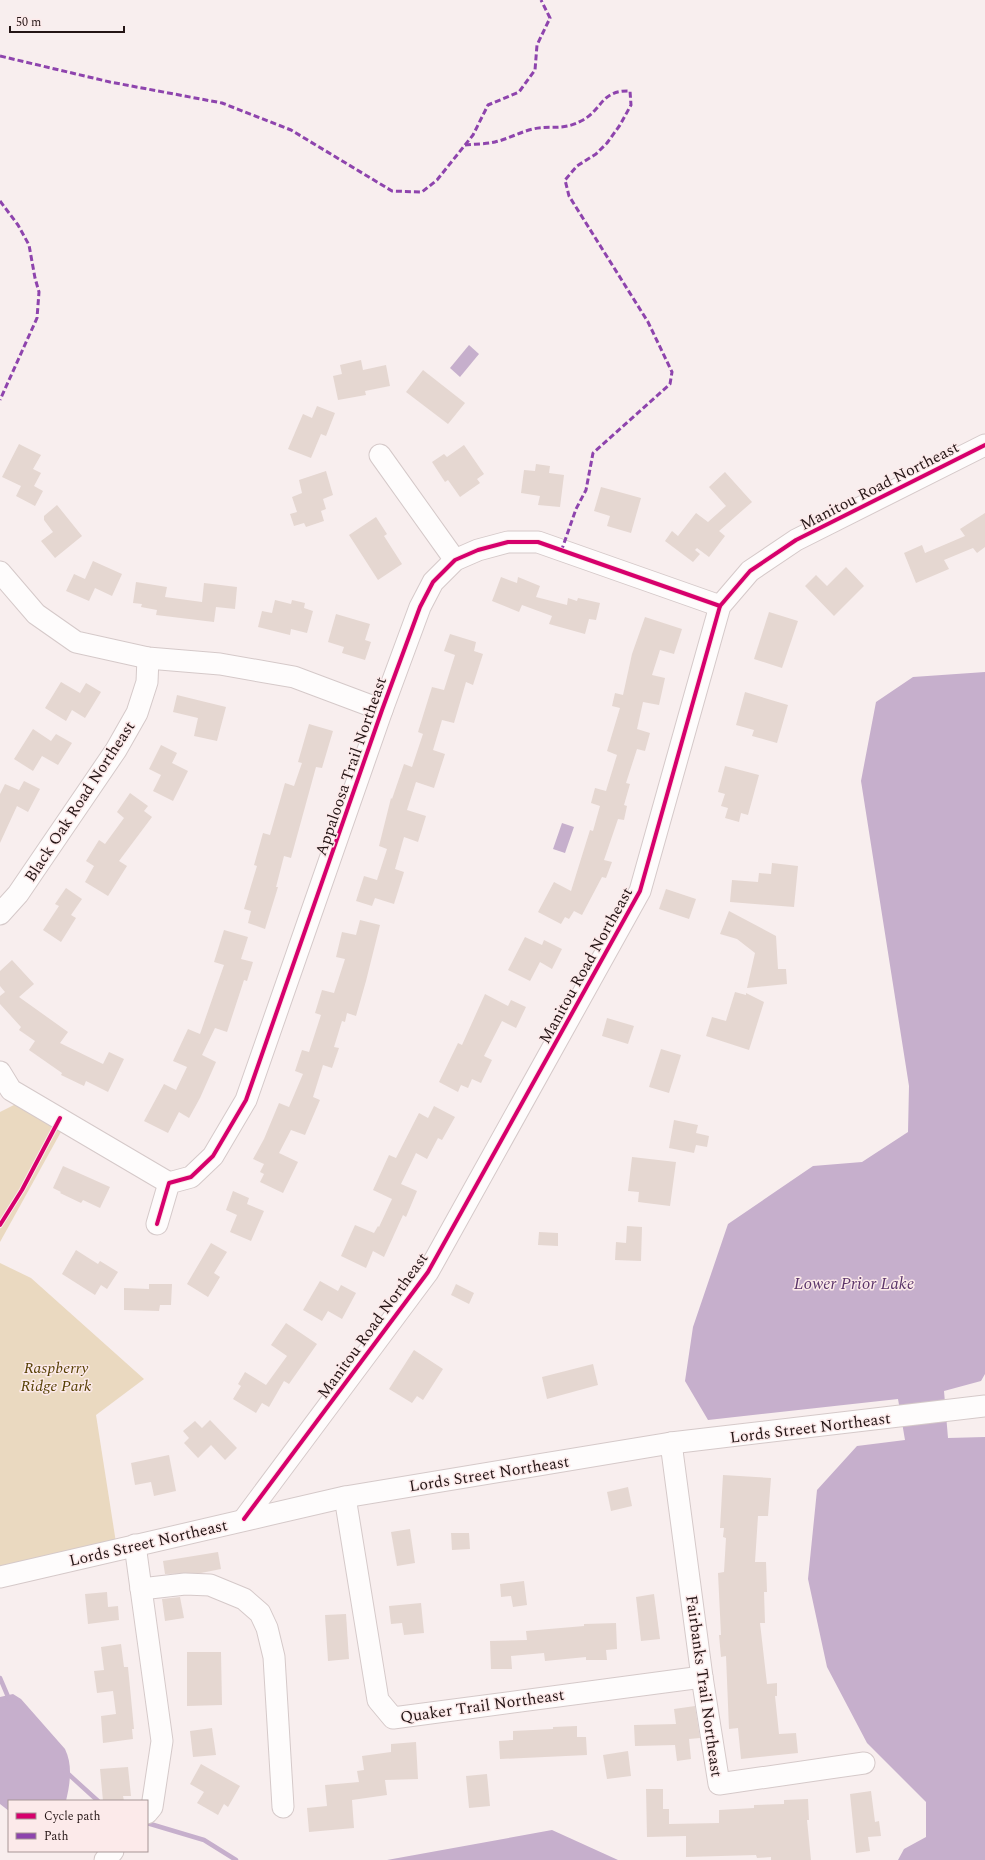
<svg xmlns="http://www.w3.org/2000/svg" width="985" height="1860" viewBox="0 0 985 1860" font-family="Spectral,serif">
  <style>
    .green { fill: #ead9c0 }
    .water { fill: #c6afcc }
    .lines { fill: none; stroke-linecap: round; stroke-linejoin: round }
    .stream { stroke: #c6afcc; stroke-width: 4.5 }
    .building { fill: #e5d7d1 }
    .minor-casing { stroke: #d5c9c9; stroke-width: 23 }
    .minor { stroke: #fefcfc; stroke-width: 21 }
    .quiet { stroke: #8e44ad; stroke-width: 3; stroke-dasharray: 6 3; stroke-linecap: butt }
    .cycleway-casing { stroke: #fceaea; stroke-width: 6 }
    .cycleway { stroke: #d6006c; stroke-width: 4 }
    .labels { text-anchor: middle; stroke-width: 3; stroke-linejoin: round; paint-order: stroke }
    .street-label { font-size: 16px; fill: #241515; stroke: #fceaea }
    .park-label { font-size: 16px; font-style: italic; fill: #574004; stroke: #fceaea }
    .water-label { font-size: 17px; font-style: italic; fill: #5b356a; stroke: #fceaea }
  </style>
  <rect width="100%" height="100%" fill="#f8eeee"/>
  <g class="green">
    <path d="M18,1103l44,27 -62,112v-130z"/>
    <path d="M0,1263l31,15 113,101 -48,36 21,134 -117,23z"/>
  </g>
  <g class="water">
    <path d="M469,345l10,9 -19,23 -10,-9z"/>
    <path d="M985,672v702l-4,7 -37,10 4,47 37,-1v423h-87l6,-11 22,-12v-35l-59,-59 -40,-76 -19,-88 9,-89 40,-44 48,-6 -7,-41 -190,21 -23,-39 8,-54 35,-103 85,-58 49,-4 46,-30 1,-46 -48,-305 15,-79 37,-25z"/>
    <path d="M562,823l12,4 -9,26 -12,-4z"/>
    <path d="M13,1694l8,5 44,50c8,16 5,35 1,52h-57v10l-9,-7v-107z"/>
    <path d="M552,1830l66,30h-231z"/>
  </g>
  <g class="lines">
    <g class="stream">
      <path d="M0,1678l9,21"/>
      <path d="M65,1771l33,30"/>
      <path d="M147,1823l57,17 32,20"/>
    </g>
  </g>
  <g class="building">
    <path d="M361,360l2,10 23,-5 4,21 -25,5 1,4 -28,5 -5,-24 9,-2 -2,-9z"/>
    <path d="M423,370l42,33 -17,21 -42,-32z"/>
    <path d="M317,406l18,7 -9,23 -5,-2 -10,24 -23,-9 15,-35 9,4z"/>
    <path d="M19,444l22,11 -8,14 8,4 -7,13 9,5 -8,15 -19,-10 5,-10 -19,-9z"/>
    <path d="M464,445l20,29 -7,5 3,4 -20,14 -12,-17 -3,2 -13,-20 12,-8 3,3z"/>
    <path d="M536,464l14,2 -1,7 15,2 -4,32 -22,-2 2,-9 -19,-3 3,-23 11,1z"/>
    <path d="M326,471l7,24 -10,4 3,10 -5,2 3,10 -18,6 -2,-4 -10,3 -4,-12 7,-2 -5,-15 10,-4 -3,-13z"/>
    <path d="M725,472l27,30 -33,29 6,5 -16,21 -12,-9 -2,2 5,4 -7,8 -28,-21 7,-10 6,5 18,-23 12,9 18,-16 -17,-19z"/>
    <path d="M601,487l40,11 -10,35 -24,-7 3,-10 -16,-5z"/>
    <path d="M57,505l25,31 -27,22 -14,-17 12,-9 -9,-12v-4z"/>
    <path d="M985,513v34l-8,6 -4,-5 -29,12 5,9 -33,14 -12,-30 18,-8 3,8 40,-17 -5,-7z"/>
    <path d="M376,517l11,17 -3,2 18,28 -24,16 -29,-45z"/>
    <path d="M93,561l29,13 -10,22 -17,-8 -6,13 -23,-10 8,-17 11,5z"/>
    <path d="M846,567l18,19 -30,30 -29,-30 11,-11 11,11z"/>
    <path d="M501,577l16,6 1,-6 22,9 -4,11 31,8 1,-7 9,3 1,-3 22,5 -4,17 -7,-1 -4,15 -36,-10 3,-8 -30,-11 -3,7 -27,-11z"/>
    <path d="M136,582l31,5 -2,10 37,5 2,-19 33,4 -2,22 -19,-2 -2,15 -58,-7 1,-5 -16,-3 1,-3 -9,-1z"/>
    <path d="M275,600l16,4 1,-4 13,3 -1,5 9,3 -6,22 -16,-4 -1,6 -32,-8 4,-16 10,2z"/>
    <path d="M769,612l29,9 -16,47 -28,-9z"/>
    <path d="M336,614l34,10 -5,16 6,2 -6,18 -23,-7 2,-6 -16,-5z"/>
    <path d="M645,617l37,12 -8,25 -14,-4 -8,25 13,3 -6,27 -16,-3 -6,27 13,4 -5,18 -8,-2 -11,34 4,1 -6,21 3,1 -3,14 -6,-1 -14,41 8,2 -6,16 -4,-1 -20,38 -8,-4 -5,8 -4,-2 -4,7 -23,-12 16,-30 17,9 19,-61 3,1 7,-25 -9,-3 4,-15 11,3 11,-36 -10,-4 13,-43 -8,-2 3,-13 8,2 9,-41z"/>
    <path d="M450,634l26,8 -2,9 9,3 -10,31 -7,-3 -12,41 -12,-3 -9,30 12,4 -11,34 -18,-6 -9,28 19,6 -8,26 -14,-5 -9,32 9,3 -10,32 -19,-6 -3,8 -16,-5 8,-25 13,4 10,-31 -8,-3 12,-48 1,1 12,-35 8,3 11,-33 -5,-2 14,-45 12,3 11,-35 -11,-4z"/>
    <path d="M61,682l19,11 6,-10 15,9 -16,26 -13,-8 -6,11 -21,-13z"/>
    <path d="M745,692l43,13 -11,38 -25,-7 2,-6 -18,-5z"/>
    <path d="M177,695l49,12 -9,34 -23,-5 4,-18 -25,-6z"/>
    <path d="M309,724l24,7 -11,37 -6,-1 -25,91 -7,-2 -8,31h2l-13,42 -17,-6 3,-12 -7,-2 13,-43 -3,-1 9,-32 7,2 15,-52 9,3 8,-23 -4,-1z"/>
    <path d="M33,729l18,12 5,-7 16,9 -14,22 -16,-9 -9,15 -19,-12z"/>
    <path d="M161,745l16,8 -5,10 16,8 -15,30 -20,-10 8,-16 -12,-6z"/>
    <path d="M725,766l34,9 -11,40 -7,-2 -2,9 -14,-4 3,-10 -7,-2 4,-12 -7,-2z"/>
    <path d="M24,781l16,8 -12,23 -11,-6 -17,37v-49l5,-10 14,6z"/>
    <path d="M130,793l18,13 -4,5 8,6 -33,44 8,5 -19,30 -23,-14 9,-16 -8,-5 13,-21 6,4 19,-26 -7,-6z"/>
    <path d="M772,863l26,3 -4,41 -64,-5 2,-22 26,2 1,-9 12,1z"/>
    <path d="M66,888l16,11 -11,16 5,3 -15,24 -18,-12 16,-24 -4,-2z"/>
    <path d="M666,889l30,10 -7,20 -30,-10z"/>
    <path d="M729,911l47,25 2,33h8l1,15 -40,4 8,-35 -18,-14 -17,-5z"/>
    <path d="M360,920l20,5 -14,56 -10,35 -9,-3 -2,9 -3,-1 -8,26 5,1 -7,20 -9,-3 -10,32 7,3 -15,35 -14,-5 -12,23 19,9 -15,31 -23,-11 4,-8 -4,-2 4,-8 -11,-5 11,-20 15,-36 10,4 14,-33 -8,-3 7,-21 7,2 12,-37 -6,-2 7,-23 12,3 11,-34 -9,-2 6,-25 14,3z"/>
    <path d="M224,930l24,7 -7,22 12,3 -6,19 -3,-1 -17,52 -12,-4 -13,27 14,7 -16,36 -11,20 -10,-6 -11,21 -24,-12 20,-37 12,6 11,-23 -14,-6 15,-32 12,5 24,-69 -10,-3z"/>
    <path d="M525,937l17,8 2,-5 18,9 -10,20 -12,-7 -10,19 -22,-11z"/>
    <path d="M12,960l22,24 -15,13 49,35 -8,11 43,21 6,-12 15,7 -16,33 -22,-11 -2,5 -23,-11 1,-2 -33,-23 6,-9 -16,-11 2,-3 -21,-23v-8l5,-4 -5,-6v-15z"/>
    <path d="M735,992l11,3v-2l18,9 -15,48 -43,-14 6,-19 14,4z"/>
    <path d="M485,994l23,12 3,-6 15,7 -10,21 -14,-7 -18,35 8,4 -11,23 -9,-4 -4,9 -7,-3 -3,7 -19,-10 19,-39 4,2z"/>
    <path d="M607,1018l27,8 -6,18 -26,-8z"/>
    <path d="M661,1049l20,6 -12,38 -20,-6z"/>
    <path d="M434,1106l21,11 -13,23 -4,-2 -11,21 -11,-6 -15,31 16,7 -11,26 -3,-2 -19,42 -11,-6 -7,17 -25,-12 14,-31 19,8 4,-7 1,1 13,-28 -19,-9 16,-35 7,3 23,-45 9,5z"/>
    <path d="M674,1120l24,5 -2,8 13,3 -2,11 -11,-2 -2,8 -25,-5z"/>
    <path d="M632,1157l44,5 -6,44 -32,-4 1,-10 -11,-1z"/>
    <path d="M63,1166l47,21 -10,21 -17,-8 -2,3 -21,-10 1,-1 -8,-4z"/>
    <path d="M233,1191l16,7 -2,6 17,7 -13,30 -21,-9 7,-17 -11,-5z"/>
    <path d="M627,1226l15,1 -1,34 -26,-1 1,-18 10,1z"/>
    <path d="M539,1232l19,1v13l-20,-1z"/>
    <path d="M211,1243l16,9 -13,21 6,4 -12,20 -21,-13z"/>
    <path d="M76,1250l22,14 2,-3 18,11 -11,17 -6,-4 -6,10 -33,-21z"/>
    <path d="M320,1281l18,10 3,-6 15,8 -14,26 -14,-8 -6,10 -19,-11z"/>
    <path d="M149,1284h23l-1,21h-11l-1,6 -35,-1v-22l25,1z"/>
    <path d="M456,1284l18,9 -5,11 -18,-9z"/>
    <path d="M286,1323l31,21 -28,40 -5,-3 -15,26 -7,-4 -6,10 -23,-14 8,-13 -3,-2 7,-12 21,13 21,-29 -16,-11z"/>
    <path d="M414,1350l29,19 -20,31 -6,-4 -5,7 -23,-14z"/>
    <path d="M593,1364l5,21 -51,14 -5,-22z"/>
    <path d="M210,1420l27,28 -12,12 -14,-15 -13,13 -14,-15 5,-5 -6,-7 12,-10 7,7z"/>
    <path d="M169,1455l7,36 -22,5 -3,-14 -16,3 -4,-22z"/>
    <path d="M723,1475l48,3 -3,38h-10l-3,46h11l1,30h-3l1,31h-5l7,61 10,-1v13h-2l4,38 17,-1 2,20 -57,6 -3,-31 -9,1 -3,-73 -5,1 -2,-22h2l-3,-62 6,-1 2,-34 -3,-1 1,-9h-4z"/>
    <path d="M628,1487l4,19 -21,5 -4,-19z"/>
    <path d="M410,1529l5,34 -18,3 -6,-34z"/>
    <path d="M451,1533h18l1,16 -18,1z"/>
    <path d="M218,1552l3,17 -20,4 -36,1 -2,-13z"/>
    <path d="M524,1581l3,24 -14,2 -2,-11 -10,1 -1,-13z"/>
    <path d="M107,1592l1,15 10,-1 1,14 -31,4 -3,-30z"/>
    <path d="M654,1594l6,45 -19,2 -5,-44z"/>
    <path d="M180,1597l4,21 -19,3 -3,-22z"/>
    <path d="M421,1603l3,30 -20,2 -2,-12 -11,1 -2,-18z"/>
    <path d="M346,1614l3,45 -21,2 -3,-46z"/>
    <path d="M616,1623l1,26 -11,1 1,10h-21v-3l-41,4 -1,-8 -33,3 1,13h-21l-1,-28 37,-1 -1,-9 58,-5v-2z"/>
    <path d="M121,1644l3,23h4l6,62h-2l1,10 -30,4 -2,-27 15,-2 -3,-23 -16,2 -3,-22 10,-1 -3,-23z"/>
    <path d="M187,1652h34l1,53 -35,1z"/>
    <path d="M695,1706l5,32 -11,1 2,20 -14,2 -2,-16 -40,1 -1,-21 42,-1 -2,-15z"/>
    <path d="M577,1726v11h9l1,18 -87,4 -1,-18 14,-1v-9l40,-2v-2z"/>
    <path d="M212,1728l4,27 -23,2 -3,-26z"/>
    <path d="M416,1742l2,37 -33,1 2,15 -35,5 2,28 -45,4 -2,-24 20,-2 -2,-21 34,-3 -2,-11 7,-1 -2,-14 29,-4v-8z"/>
    <path d="M628,1751l3,25 -24,3 -4,-24z"/>
    <path d="M201,1764l39,22 -12,21 -4,-3 -6,11 -21,-12 7,-11 -14,-8z"/>
    <path d="M128,1767l3,29h-8l1,5h-21l-3,-32z"/>
    <path d="M487,1774l3,32 -21,2 -3,-32z"/>
    <path d="M646,1789h17v20h6v15l50,-1v-13l35,-2v-3l30,-1v-4l24,-1 1,21h-2l4,40h-40v-3l-14,1 -1,-3 -70,2v-21l-39,1z"/>
    <path d="M871,1791l4,31 4,-1 2,15 -13,1 2,14 -14,2 -6,-59z"/>
  </g>
  <g class="lines">
    <g class="minor-casing">
      <g id="minor">
        <path d="M380,455l75,105"/>
        <path d="M0,572l36,42 40,28 72,16 72,6 74,13 88,33"/>
        <path d="M0,914l18,-20 98,-144 21,-37 10,-31 1,-24"/>
        <path d="M0,1072l11,18 158,93"/>
        <path d="M157,1224l12,-41 22,-6 22,-21 33,-56 136,-390 38,-103 13,-25 22,-22 23,-10 30,-8h30l182,64"/>
        <path d="M671,1443l31,234 17,107 145,-21"/>
        <path d="M345,1497l33,203 15,18 309,-41"/>
        <path d="M244,1519l184,-247 212,-381 80,-285 30,-35 46,-31 189,-95"/>
        <path d="M135,1545l27,196 -10,66 -5,6"/>
        <path d="M0,1577l345,-80 326,-54 314,-37"/>
        <path d="M141,1589l44,-5 25,1 34,14 16,14 7,15 7,29 9,150"/>
        <path d="M105,1860l8,-9"/>
      </g>
    </g>
    <use href="#minor" class="minor"/>
    <g class="quiet">
      <path d="M0,56l110,26 112,21 69,27 101,61 30,1 15,-12 36,-45 15,-30 31,-13 16,-22 2,-25 13,-27 -9,-18"/>
      <path d="M465,145c10,-1 21,-1 30,-3 13,-3 25,-10 38,-13 17,-4 30,2 48,-8 22,-11 19,-31 49,-30l1,14 -11,20 -13,18 -11,11 -19,12 -12,14 4,16 79,126 24,50 -2,12 -77,69 -7,37 -10,19 -14,40"/>
      <path d="M0,201l18,24 11,20 6,33 4,14 -2,26 -37,82"/>
    </g>
    <g class="cycleway-casing">
      <g id="cycleway">
        <path d="M157,1224l12,-41 22,-6 22,-21 33,-56 136,-390 38,-103 13,-25 22,-22 23,-10 30,-8h30l182,64"/>
        <path d="M0,1225l22,-35 38,-72"/>
        <path d="M244,1519l184,-247 212,-381 80,-285 30,-35 46,-31 189,-95"/>
      </g>
    </g>
    <use href="#cycleway" class="cycleway"/>
  </g>
  <g class="labels">
    <g class="street-label">
      <text transform="translate(879 485) rotate(-27)" y="6">Manitou Road Northeast</text>
      <text transform="translate(350 766) rotate(-71)" y="6">Appaloosa Trail Northeast</text>
      <text transform="translate(79 801) rotate(-57)" y="6">Black Oak Road Northeast</text>
      <text transform="translate(585 965) rotate(-61)" y="6">Manitou Road Northeast</text>
      <text transform="translate(372 1325) rotate(-54)" y="6">Manitou Road Northeast</text>
      <text transform="translate(810 1427) rotate(-7)" y="6">Lords Street Northeast</text>
      <text transform="translate(489 1473) rotate(-9)" y="6">Lords Street Northeast</text>
      <text transform="translate(148 1542) rotate(-13)" y="6">Lords Street Northeast</text>
      <text transform="translate(705 1686) rotate(82)" y="6">Fairbanks Trail Northeast</text>
      <text transform="translate(482 1705) rotate(-8)" y="6">Quaker Trail Northeast</text>
    </g>
    <g class="park-label">
      <text x="56" y="1373">Raspberry<tspan x="56" dy="18">Ridge Park</tspan></text>
    </g>
    <g class="water-label">
      <text x="854" y="1289">Lower Prior Lake</text>
    </g>
  </g>
  <rect x="8" y="1800" width="140" height="52" fill="#fceaea" stroke="#a69595"/>
  <rect x="16" y="1813" width="20" height="6" fill="#d6006c" stroke="#a69595"/>
  <text x="44" y="1820" font-size="12" fill="#241515">Cycle path</text>
  <rect x="16" y="1833" width="20" height="6" fill="#8e44ad" stroke="#a69595"/>
  <text x="44" y="1840" font-size="12" fill="#241515">Path</text>
  <path d="M10 26v6h114v-6" fill="none" stroke="#241515" stroke-width="2"/>
  <text x="16" y="26" font-size="12" fill="#241515" stroke="#fceaea" stroke-width="3" paint-order="stroke">50 m</text>
</svg>
